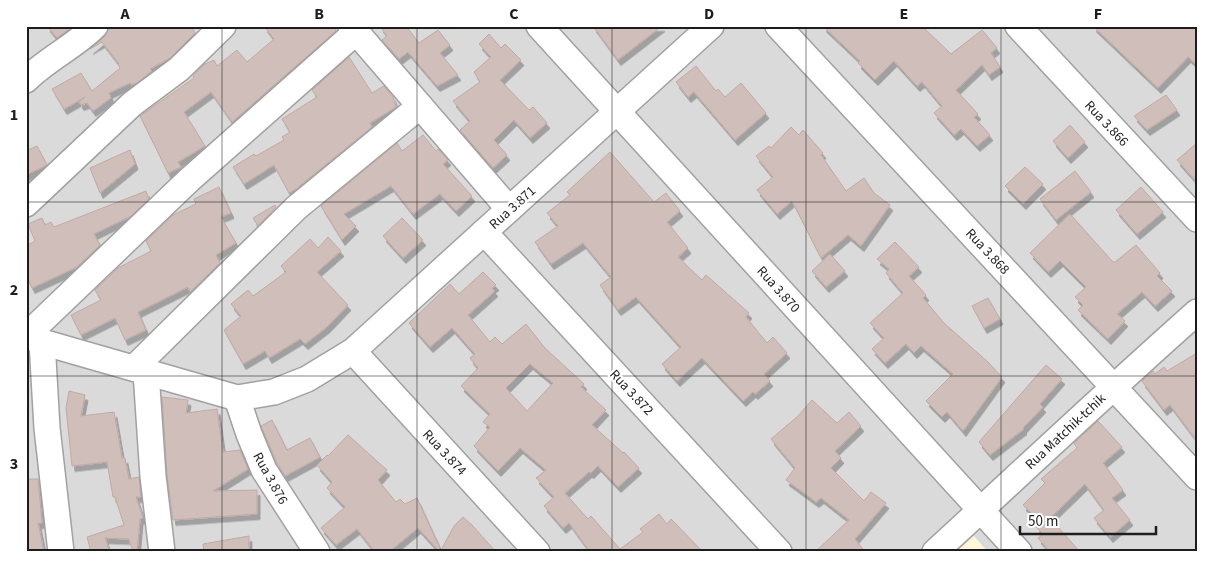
<svg xmlns="http://www.w3.org/2000/svg" width="1223" height="578" viewBox="0 0 1223 578" font-family="'Source Sans 3',sans-serif">
  <style>
    .residential { fill: #dbdada }
    .education { fill: #fff6db }
    .building { fill: #cfbeba; stroke: #c2a9a3; fill-rule: evenodd; filter: url(#shadow) }
    .lines { fill: none; stroke-linecap: round; stroke-linejoin: round }
    .minor-casing { stroke: #a1a1a1; stroke-width: 28 }
    .minor { stroke: #fff; stroke-width: 25 }
    .grid { fill: none; stroke: #1d1d1d; stroke-width: 1; stroke-opacity: 0.55 }
    .labels { text-anchor: middle; stroke-width: 4.5; stroke-linejoin: round; paint-order: stroke }
    .street-label { font-size: 14px; fill: #1d1d1d; stroke: #fff }
    .neatline { fill: none; stroke: #1d1d1d; stroke-width: 2 }
    .grid-label { font-size: 16px; text-anchor: middle; font-weight: bold; fill: #1d1d1d }
  </style>
  <defs>
    <filter id="shadow"><feDropShadow dx="3" dy="5.5" stdDeviation="0" flood-color="#0004"/></filter>
  </defs>
  <rect width="100%" height="100%" fill="#efe7e2"/>
  <rect class="residential" x="26" y="26" width="1171" height="526"/>
  <path class="education" d="M974,536l14,16h-32z"/>
  <g class="building">
    <path d="M47,26h26l-16,12z"/>
    <path d="M109,26h82l4,7 -25,25 -20,11 2,2 -15,12 -6,2 -1,-2 -21,10 2,5 -18,13 -6,-8 -6,2 -2,-3 6,-5 -21,12 -12,-20 29,-16 11,18 28,-23 -2,-4h1l-17,-22 -12,7 15,-13z"/>
    <path d="M264,26h69l3,5 -104,91 -21,-30 -27,20 21,34 -27,16 3,5 -13,6 -28,-57 54,-38 -1,-2 10,-11 11,-5 3,6 20,-16 10,12 27,-23z"/>
    <path d="M380,26h26l13,17 19,-13 12,15 -10,8 18,22 -21,11 -29,-34 -9,7 -17,-19 5,-4z"/>
    <path d="M593,26h69l-44,34z"/>
    <path d="M823,26h99l29,28 31,-24 15,18 -6,5 9,14 -11,8 -7,-10 -26,25 22,24 -4,3 16,18 -13,11 -16,-17 -7,6 -20,-22 8,-7 -20,-24 -5,4 -23,-25 -19,19 -17,-17 2,-2z"/>
    <path d="M1093,26h104v39l-9,-8 -30,31z"/>
    <path d="M489,34l12,14 4,-4 16,16 -21,20 29,30 4,-3 14,16 -17,15 -16,-18 -20,20 13,15 -14,13 -33,-38 10,-9 -17,-20 27,-19 -6,-10 17,-15 -12,-13z"/>
    <path d="M349,57l23,36 12,-7 9,11 3,10 -26,16 2,4 -76,62 -7,4 -15,-28 -30,19 -11,-17 21,-13 2,2 28,-16 -2,-3 8,-5 -8,-13 35,-22 -5,-7z"/>
    <path d="M696,66l20,25 2,-2 7,8 16,-14 25,30 -31,27 -41,-48 -6,5 -12,-15z"/>
    <path d="M1166,95l11,15 -30,20 -13,-14z"/>
    <path d="M1070,125l15,17 -17,16 -15,-17z"/>
    <path d="M791,127l8,8 4,-5 20,23 -2,2 25,36 18,-13 10,15 16,12 -29,41 -13,-11 -27,23 -29,-57 -15,13 -20,-24 16,-13 -17,-21 13,-10 2,2z"/>
    <path d="M423,135l13,16 2,-2 10,11 -5,4 29,32 -16,15 -16,-17 -27,20 -22,-28 -47,28 12,12 -14,14 -21,-34 76,-63 5,8z"/>
    <path d="M1197,143v39l-20,-22z"/>
    <path d="M37,146l10,19 -21,10v-24z"/>
    <path d="M130,150l5,14 -35,29 -10,-25z"/>
    <path d="M610,152l44,50 12,-9 14,18 -13,11 21,26 -10,9 24,23 4,-5 43,38 -3,4 21,26 6,-6 14,16 -23,21 6,7 -15,13 -2,-2 -10,9 -41,-43 -25,23 -15,-17 19,-17 -45,-50 -18,13 -18,-25 11,-8 -28,-34 -32,21 -16,-22 23,-16 -11,-13 23,-18 -3,-3z"/>
    <path d="M1025,167l18,17 -20,20 -18,-18z"/>
    <path d="M1075,171l16,21 -35,28 -16,-21z"/>
    <path d="M219,187l12,26 -10,4 15,26 -20,12 4,8 -30,29 -2,-5 -50,25 8,18 -21,10 -10,-22 -34,17 -10,-20 30,-15 -6,-10 23,-22 33,-17 -5,-10 27,-26 23,-11 -2,-5z"/>
    <path d="M1141,187l22,25 -26,22 -21,-24z"/>
    <path d="M146,191l3,8 -18,17 -37,18 6,11 -23,22 -45,21 -6,-12v-30l9,-5 -7,-17 14,-6 3,7 6,-3 3,5z"/>
    <path d="M275,205l1,2 -18,19 -5,-8z"/>
    <path d="M1070,214l43,48h2l21,-17 24,28 -3,3 15,15 -17,15 -13,-14 -25,22 8,7 -17,18 -30,-29 5,-5 -8,-8 11,-10 -26,-26 -12,11 -18,-19z"/>
    <path d="M402,218l21,22 -20,18 -20,-22z"/>
    <path d="M328,237l13,14 -24,21 31,33 -21,22 -22,17 -5,-5 -31,19 -4,-7 -22,13 -19,-34 17,-14 -10,-12 17,-14 5,6 33,-24 -5,-6 29,-27 8,9z"/>
    <path d="M895,242l24,25 -10,9 17,19 -3,3 21,25 44,39 14,15 -39,54 -16,-19 -5,5 -16,-16 27,-27 -32,-28 -7,7 -8,-9 -21,19 -13,-14 12,-11 -14,-15 33,-30 -17,-20 3,-4 -12,-10z"/>
    <path d="M830,254l15,17 -19,16 -14,-16z"/>
    <path d="M483,272l13,13 -4,3 3,3 -27,24 22,27 5,-5 7,7 24,-20 19,24 39,36 -3,3 25,23 -14,15 31,28 1,-1 15,16 -21,19 -20,-21 -7,7 -2,-1 -24,21 23,26 3,-3 29,33 23,-17 -3,-3 19,-15 8,10 4,-5 32,33h-113l-21,-29 -6,5 -19,-22 10,-9 -18,-19 10,-8 -26,-22 -22,23 -24,-25 16,-19 -7,-5 7,-8 -29,-28 17,-18 -8,-10 5,-4 -23,-26 -22,19 -21,-24 41,-39 9,10zM530,364l23,19 -26,28 -21,-23z"/>
    <path d="M988,298l12,21 -16,9 -12,-22z"/>
    <path d="M1197,353v88l-27,-36 -6,5 -22,-29 11,-10 2,3 9,-7 3,4z"/>
    <path d="M1046,365l16,14 -22,25 3,3 -20,21 1,1 -34,26 -11,-13z"/>
    <path d="M69,391l16,4 -4,21 33,-4 8,46h3l4,21 10,-2 2,20h-5l7,21 -3,1 -3,33h-4l-4,-13 -24,-1 5,14h-19l-4,-15 37,-12 -9,-28h-2l-6,-35 -35,4 -6,-58z"/>
    <path d="M162,397l26,3 -2,13 31,-4 6,43 17,-2 8,19 -35,22 44,-1v24l-84,6 -6,-45z"/>
    <path d="M812,400l25,23 12,-11 12,14 -26,25 6,7 -10,10 33,33 7,-9 15,11 -31,36 10,13h-50l34,-32 -28,-22 -5,4 -30,-22 9,-12 -24,-29 27,-23z"/>
    <path d="M272,420l15,30 23,-12 10,19 -35,19 -8,-13 -16,-37z"/>
    <path d="M1098,421l24,26 -19,16 20,27 -11,8 18,22 -20,17 -16,-19 10,-8 -19,-26 -35,34 30,34h-30l-12,-14 5,-4 -7,-7 5,-4 -18,-18 22,-22 -4,-4 36,-31 -3,-5z"/>
    <path d="M348,435l39,35 -9,10 18,22 4,-3 5,5 12,-6 23,50 -2,2 -20,-22 -29,24h-14l-18,-23 -21,16 -15,-17 24,-21 -18,-19 5,-6 -15,-17 10,-10 1,1z"/>
    <path d="M26,479h12l4,44h-4l6,29h-18z"/>
    <path d="M463,517l9,8 24,27h-56l14,-26z"/>
    <path d="M249,536v16h-45l-1,-8z"/>
  </g>
  <g class="lines">
    <g class="minor-casing">
      <g id="minor">
        <path d="M351,26l158,183"/>
        <path d="M539,26l480,526"/>
        <path d="M778,26l419,451"/>
        <path d="M1018,26l179,193"/>
        <path d="M26,80c21,-21 48,-33 69,-54"/>
        <path d="M26,204l106,-100 47,-35 44,-43"/>
        <path d="M484,232l295,320"/>
        <path d="M26,335l16,7 195,56 37,-6 33,-13 46,-28 358,-325"/>
        <path d="M27,335l162,-155 167,-148"/>
        <path d="M42,342l5,86 14,124"/>
        <path d="M353,351l184,201"/>
        <path d="M134,368l162,-160 124,-102"/>
        <path d="M146,372l7,104 9,76"/>
        <path d="M237,398l12,36 15,36 53,82"/>
        <path d="M935,552c87,-80 173,-161 262,-240"/>
      </g>
    </g>
    <use href="#minor" class="minor"/>
  </g>
  <path class="grid" d="M222,26v526M417,26v526M612,26v526M806,26v526M1001,26v526M26,202h1171M26,376h1171"/>
  <g class="labels">
    <g class="street-label">
      <text transform="translate(1107 123) rotate(47)" y="5">Rua 3.866</text>
      <text transform="translate(512 207) rotate(-42)" y="5">Rua 3.871</text>
      <text transform="translate(988 251) rotate(47)" y="5">Rua 3.868</text>
      <text transform="translate(779 289) rotate(48)" y="5">Rua 3.870</text>
      <text transform="translate(632 392) rotate(47)" y="5">Rua 3.872</text>
      <text transform="translate(1065 431) rotate(-43)" y="5">Rua Matchik-tchik</text>
      <text transform="translate(445 452) rotate(47)" y="5">Rua 3.874</text>
      <text transform="translate(271 478) rotate(61)" y="5">Rua 3.876</text>
    </g>
  </g>
  <rect width="1223" height="578" fill="none" stroke="#ffffff" stroke-width="55"/>
  <path d="M1020 526v8h136v-8" fill="none" stroke="#1d1d1d" stroke-width="2.5"/>
  <text x="1028" y="526" font-size="15" fill="#1d1d1d" stroke="#ffffff" stroke-width="4" paint-order="stroke">50 m</text>
  <rect x="28" y="28" width="1168" height="522" class="neatline"/>
  <g class="grid-label">
    <text x="125" y="19">A</text>
    <text x="319" y="19">B</text>
    <text x="514" y="19">C</text>
    <text x="709" y="19">D</text>
    <text x="904" y="19">E</text>
    <text x="1098" y="19">F</text>
    <text x="14" y="120">1</text>
    <text x="14" y="295">2</text>
    <text x="14" y="469">3</text>
  </g>
</svg>
